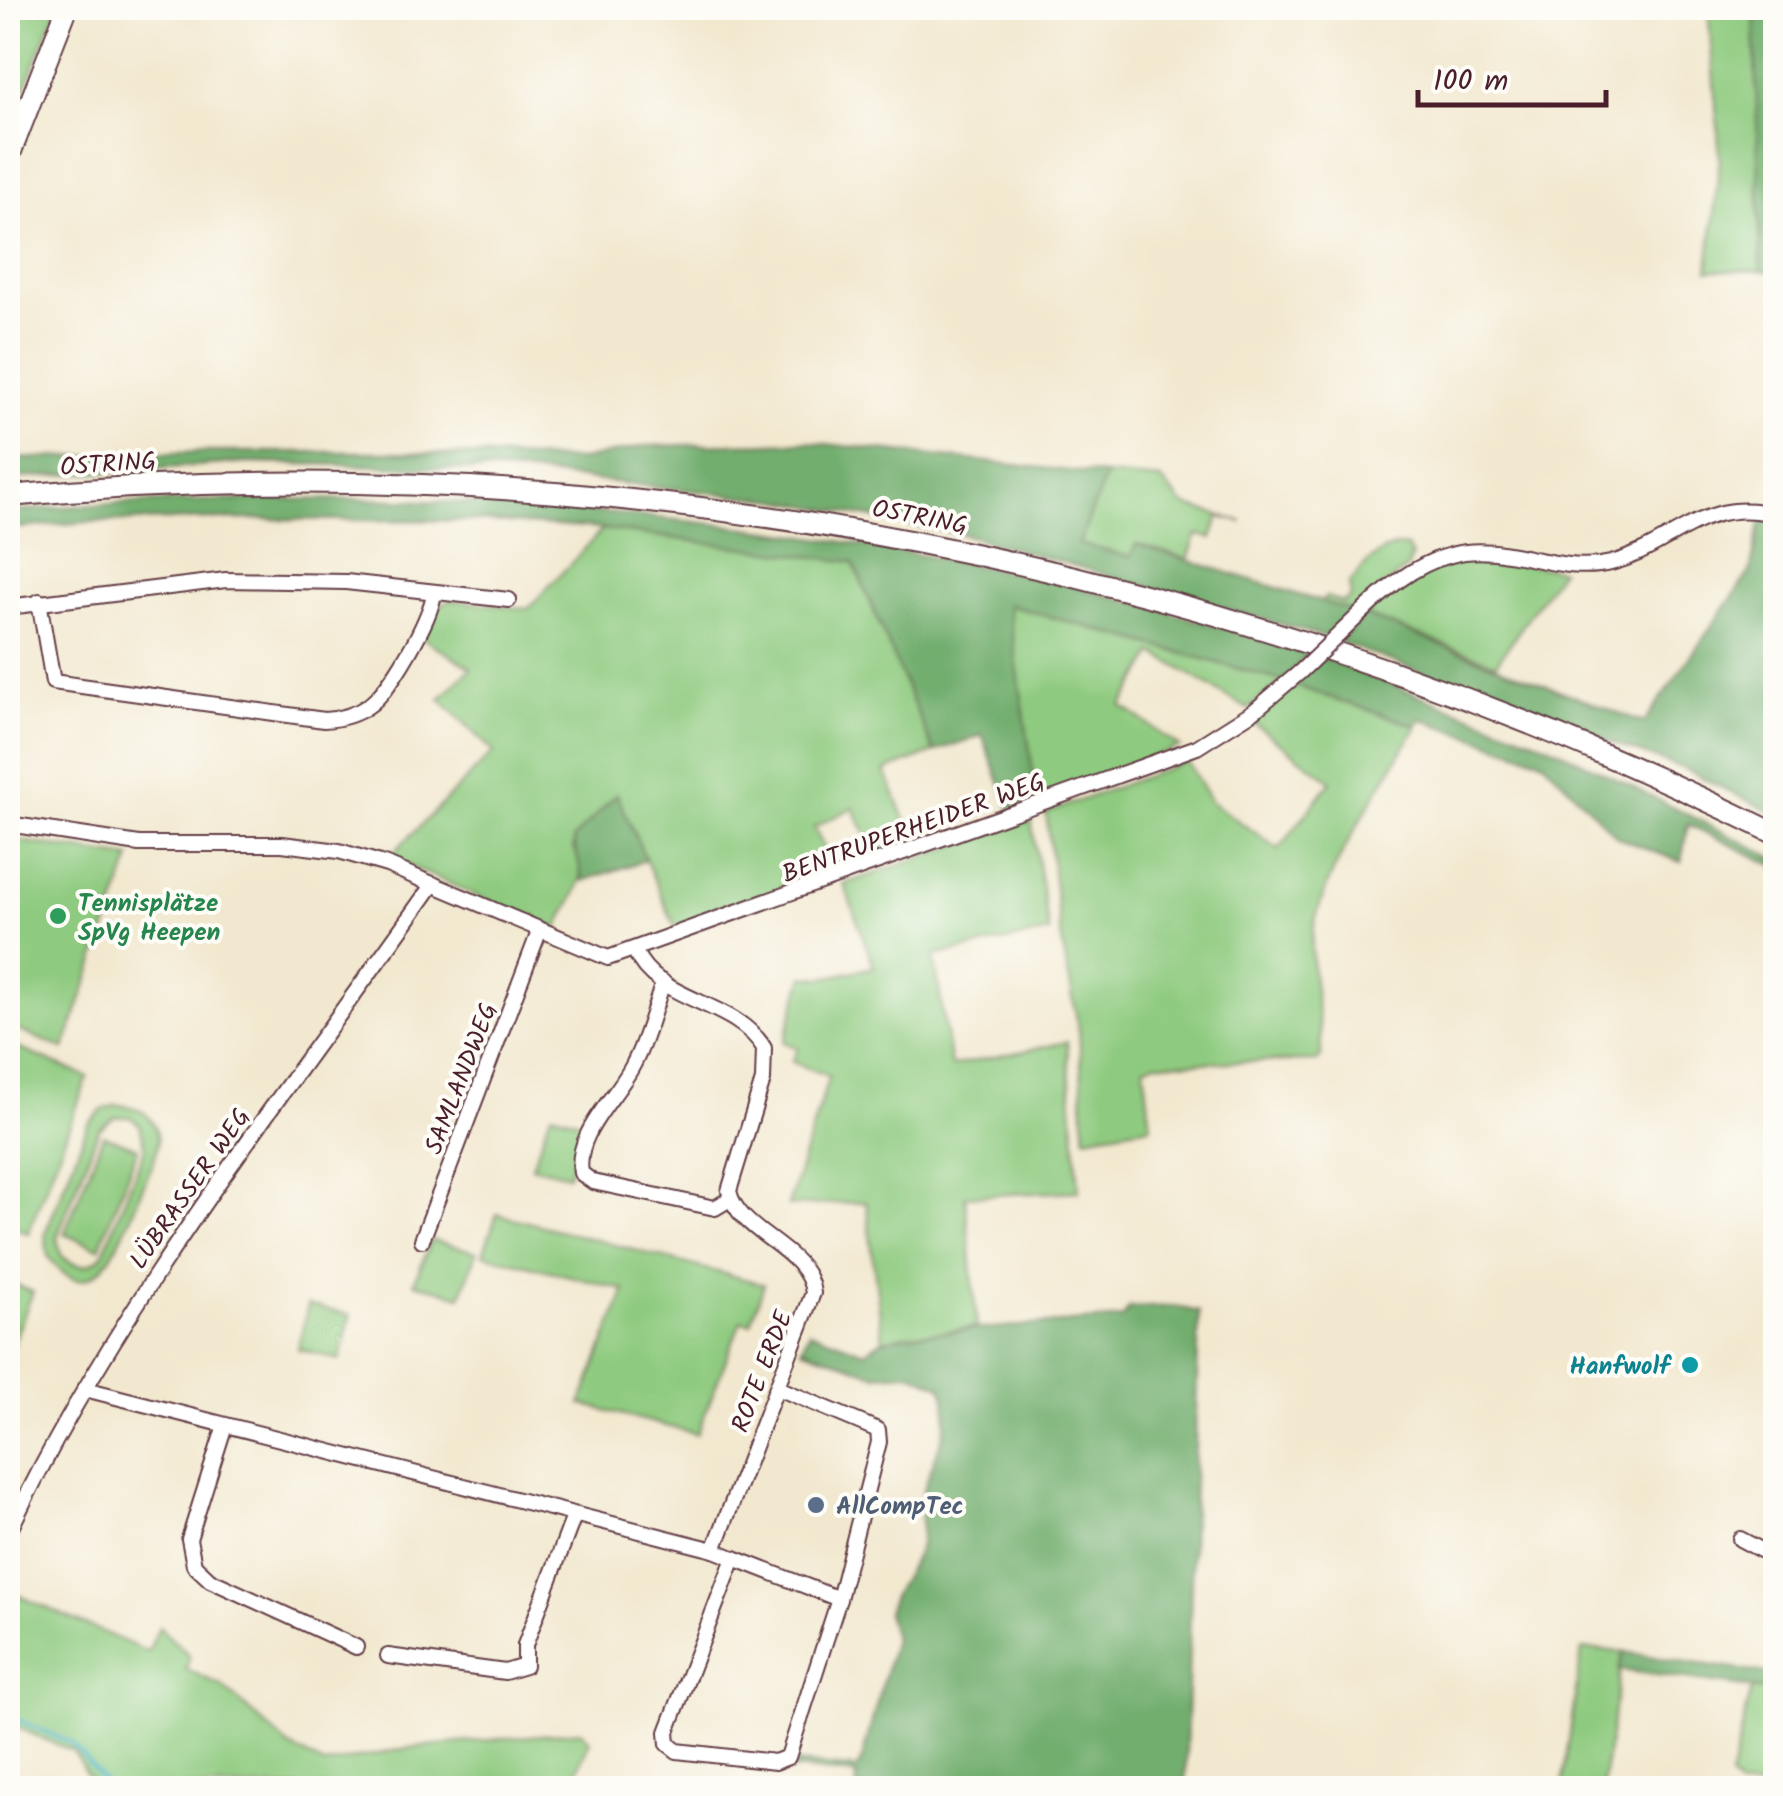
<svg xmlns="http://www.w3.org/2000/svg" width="1783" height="1796" viewBox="0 0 1783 1796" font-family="Kalam,sans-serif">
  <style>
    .green { fill: #8eca7f; stroke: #6c7455; stroke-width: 2.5; fill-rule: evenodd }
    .forest { fill: #72ae6e; stroke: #5e664c; stroke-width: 2.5 }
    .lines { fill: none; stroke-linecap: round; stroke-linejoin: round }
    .stream { stroke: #42adc1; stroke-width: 4 }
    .street-casing { stroke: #633d44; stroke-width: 18 }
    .secondary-casing { stroke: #633d44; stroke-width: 24 }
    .street { stroke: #fff; stroke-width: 14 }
    .secondary { stroke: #fff; stroke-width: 20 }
    .street-bridge-casing { stroke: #633d44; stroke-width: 18; stroke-linecap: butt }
    .street-bridge { stroke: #fff; stroke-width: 14 }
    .leisure-dot { fill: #2e9e5b; stroke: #fdfcf7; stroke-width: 4 }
    .culture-dot { fill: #0f9aa8; stroke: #fdfcf7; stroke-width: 4 }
    .service-dot { fill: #5c6f8a; stroke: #fdfcf7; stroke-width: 4 }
    .labels { text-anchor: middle; stroke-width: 8; stroke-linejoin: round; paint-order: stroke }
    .street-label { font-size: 25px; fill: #4a1f2b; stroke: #fdfcf7 }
    .leisure-label { font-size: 25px; font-weight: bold; fill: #27864d; stroke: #fdfcf7; text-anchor: start }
    .culture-label { font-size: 25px; font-weight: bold; fill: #0d838f; stroke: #fdfcf7; text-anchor: end }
    .service-label { font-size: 25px; font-weight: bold; fill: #4e5e75; stroke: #fdfcf7; text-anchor: start }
  </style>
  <rect width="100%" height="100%" fill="#fdfcf7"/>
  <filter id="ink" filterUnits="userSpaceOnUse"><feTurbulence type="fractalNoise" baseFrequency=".01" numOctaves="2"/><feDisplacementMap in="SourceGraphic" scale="20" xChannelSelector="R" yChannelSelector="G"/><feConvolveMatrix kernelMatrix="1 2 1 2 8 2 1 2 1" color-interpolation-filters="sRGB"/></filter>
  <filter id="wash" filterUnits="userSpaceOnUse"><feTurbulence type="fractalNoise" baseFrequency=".0048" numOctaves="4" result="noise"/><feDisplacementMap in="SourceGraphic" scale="40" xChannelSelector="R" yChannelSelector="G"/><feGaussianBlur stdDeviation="2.25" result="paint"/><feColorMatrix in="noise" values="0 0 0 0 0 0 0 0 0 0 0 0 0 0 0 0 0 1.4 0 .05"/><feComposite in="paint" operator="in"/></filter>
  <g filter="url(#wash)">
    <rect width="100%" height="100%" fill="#f2e8cf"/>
    <g class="green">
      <path d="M8,8h49l-49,123z"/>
      <path d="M1708,8h46l7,263 -53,-1 12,-112z"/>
      <path d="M1106,475l55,5 23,25 59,17 -24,-5 -7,21 -15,-3 -9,24 -52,-15 -6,13 -52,-13z"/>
      <path d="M603,529l250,33 81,190 -49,19 30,72 -37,13 -25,-48 -39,19 23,45 -161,57 -59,-134 -44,52c19,35 -2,51 -17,84l-167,-74 105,-105 -54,-53 31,-31 -50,-31 20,-32 10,-5 77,9z"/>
      <path d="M1400,546l7,1 5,9 -4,11 -54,45 -33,-10 5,-5 18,6 7,-6 -2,-13c15,-18 27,-35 51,-38z"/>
      <path d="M1483,557l78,13 -65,94 -132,-49 58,-45z"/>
      <path d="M1007,605l276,76 -35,28 -94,-56 -32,53 58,41 -143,52z"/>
      <path d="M1293,685l124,41c-32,56 -101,153 -105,215 -2,38 10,78 9,116l-4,4 -164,2 -9,4 7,59 -66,11 -6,-107 -19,-99 -14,-118 141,-52 24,41 68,47 52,-68 -82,-61z"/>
      <path d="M1031,820l18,112 -115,24 17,110 116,-24 12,149 -114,5 12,131 -94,14 -17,-139 -78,4 41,-130 -37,-14 6,-14 -14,-6 20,-66 19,2 51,-11 -30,-83z"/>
      <path d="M8,839l123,19 -67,191 -56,-23z"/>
      <path d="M8,1044l80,33 -60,156 -20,-8z"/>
      <path d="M116,1105c19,0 37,8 41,29 4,21 -13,47 -20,67 -14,34 -44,120 -89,55l-3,-22 43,-110 14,-14zM115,1117h15l10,8 5,23 -43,108c-14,13 -28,12 -41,-1l-4,-18 42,-108z"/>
      <path d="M551,1113l37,10 -20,52 -36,-9z"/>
      <path d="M103,1135l35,13 -39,100 -35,-14z"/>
      <path d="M497,1214l267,70 -13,39 -10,-2 -44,113 -116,-30 44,-114 -142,-36z"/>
      <path d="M431,1240l46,12 -16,44 -47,-13z"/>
      <path d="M8,1282l25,10 -25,64z"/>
      <path d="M308,1305l43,10 -11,45 -42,-11z"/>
      <path d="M8,1591l140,61 11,-25 31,29 -4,13 36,17 67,60 35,19 83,-17 174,-17 9,9 -20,48h-468l-15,-13 -14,-24 -65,-27z"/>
      <path d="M1582,1649l41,3 -21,136h-40z"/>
      <path d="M1752,1688l23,3v97h-36l-9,-10z"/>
    </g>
    <g class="forest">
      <path d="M1754,8h21v263h-14z"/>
      <path d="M808,442l298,33 -27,69 51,13 6,-13 218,68 -29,25 -359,-102 -189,-35 -258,-28 -167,-7 -113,-2 -231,16v-20l196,-7h191l187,8 62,-14z"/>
      <path d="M360,499c220,5 439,29 655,74 99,21 196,51 293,81l-25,27 -275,-76 29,194 -27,10 -28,-74 -48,17 -81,-190 -250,-33 -125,-8 -261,-2 -129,3 -80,7v-17c117,-13 234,-12 352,-13z"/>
      <path d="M1761,520l14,3v291l-91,-45 -345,-127 25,-27 280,108 106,-151z"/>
      <path d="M1322,658l226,87 227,113v8l-87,-42 -7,38 -63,-24 -75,-77 -122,-42 -4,7 -124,-41z"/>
      <path d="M617,794l29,66 -63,21 -10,-42z"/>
      <path d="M1129,1308l45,-2 25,6 -14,476h-329l1,-13 -65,-6 2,-10 3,4 60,6 5,-10 32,-120 -7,-27c6,-23 24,-42 32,-64 6,-19 -1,-38 4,-55 9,-35 34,-70 18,-107l-30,-13 -35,2 -74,-27 7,-17 56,21 16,-11 24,-6 218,-17z"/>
      <path d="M1623,1652l152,23v16l-156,-21z"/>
    </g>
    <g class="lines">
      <path class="stream" d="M8,1716l64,27 37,45"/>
    </g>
  </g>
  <g filter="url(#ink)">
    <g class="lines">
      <g class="street-casing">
        <g id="street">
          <path d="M39,601l14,81 271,38c16,-1 30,-4 44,-14 22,-15 63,-87 66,-113"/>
          <path d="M8,607l218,-27 120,2 163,18"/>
          <path d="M1356,618c28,-27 56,-53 95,-63 52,-15 107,21 160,8 62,-16 93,-68 165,-48"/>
          <path d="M8,824l131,20h143l57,7 48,14 221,93 589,-211 57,-36 46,-39"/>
          <path d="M635,951c21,51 100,49 129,97l-1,32 -34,111c10,44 79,56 84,102l-99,257 20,8 -67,174 1,12 9,7 98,11 13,-5 51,-158 40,-157 -1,-12 -100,-42"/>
          <path d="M663,982c-9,27 -16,56 -29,81 -16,34 -60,69 -53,110l12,9 122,26 15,-9"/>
          <path d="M422,1240l117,-308"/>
          <path d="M85,1389l629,161"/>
          <path d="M225,1425l-36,114 5,26 16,15 146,67"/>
          <path d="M8,1534c111,-235 276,-438 425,-650"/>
          <path d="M1740,1539l36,19"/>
          <path d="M734,1558l105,41"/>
          <path d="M388,1656l117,16 20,-6v-21l49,-129"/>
        </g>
      </g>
      <g class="secondary-casing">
        <g id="secondary">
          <path d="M8,159l59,-151"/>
          <path d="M8,496c610,-56 1219,66 1768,338"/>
        </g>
      </g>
      <use href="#street" class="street"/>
      <use href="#secondary" class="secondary"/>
      <g class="street-bridge-casing">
        <path id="street-bridge" d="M1300,672l56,-54"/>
      </g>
      <use href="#street-bridge" class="street-bridge"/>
    </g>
  </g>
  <circle class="leisure-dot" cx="58" cy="916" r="10"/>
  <circle class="culture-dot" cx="1690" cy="1365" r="10"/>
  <circle class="service-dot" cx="816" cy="1505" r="10"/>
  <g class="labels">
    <g class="street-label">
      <text transform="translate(108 463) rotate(-4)" y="9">OSTRING</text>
      <text transform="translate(920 516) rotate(11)" y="9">OSTRING</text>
      <text transform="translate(913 827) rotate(-20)" y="9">BENTRUPERHEIDER WEG</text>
      <text transform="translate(460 1078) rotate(-69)" y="9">SAMLANDWEG</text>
      <text transform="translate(189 1188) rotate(-55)" y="9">LÜBRASSER WEG</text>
      <text transform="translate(761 1371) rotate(-69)" y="9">ROTE ERDE</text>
    </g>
    <g class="leisure-label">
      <text x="78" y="911">Tennisplätze<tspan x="78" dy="29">SpVg Heepen</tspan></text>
    </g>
    <g class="culture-label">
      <text x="1670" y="1374">Hanfwolf</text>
    </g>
    <g class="service-label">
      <text x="836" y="1514">AllCompTec</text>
    </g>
  </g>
  <rect width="1783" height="1796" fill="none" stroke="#fdfcf7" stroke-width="40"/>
  <path d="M1418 90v15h188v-15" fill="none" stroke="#4a1f2b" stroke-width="5"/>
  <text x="1433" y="90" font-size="30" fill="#4a1f2b" stroke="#fdfcf7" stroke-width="8" paint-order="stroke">100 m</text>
</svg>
